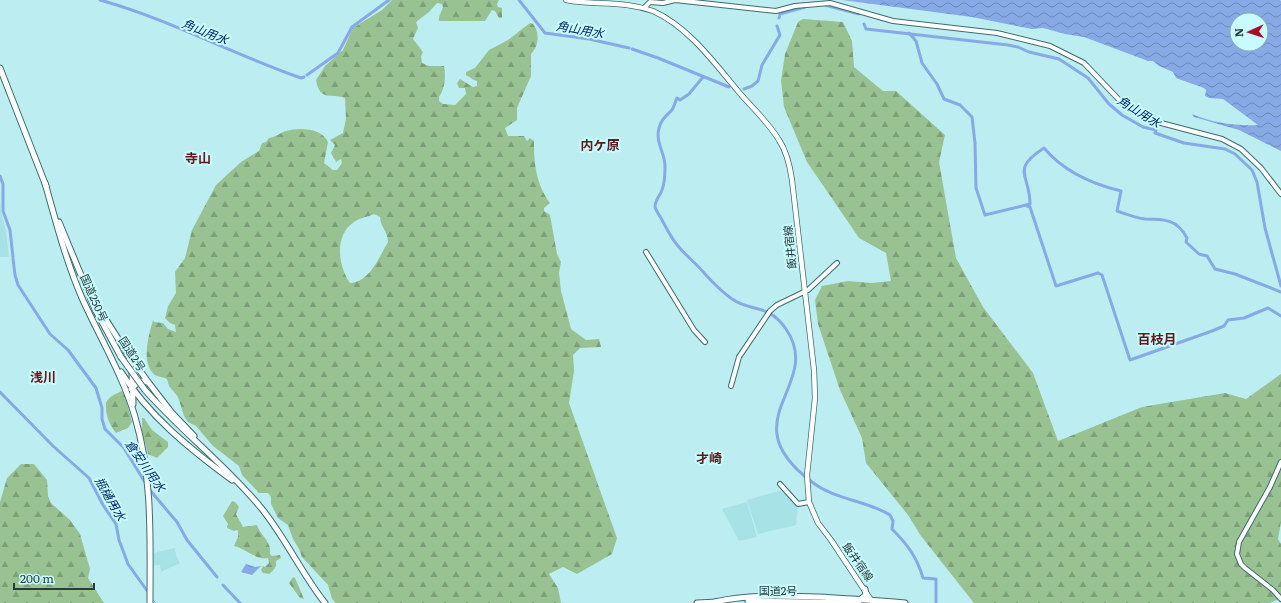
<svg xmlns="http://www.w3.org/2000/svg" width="1281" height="603" viewBox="0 0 1281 603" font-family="Literata,'Noto Sans JP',serif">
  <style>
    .built { fill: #a6e2e6 }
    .forest { fill: url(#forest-firs); fill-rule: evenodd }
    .water { fill: url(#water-waves); fill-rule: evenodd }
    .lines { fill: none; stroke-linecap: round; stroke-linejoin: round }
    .stream { stroke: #87a9e5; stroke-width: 1 }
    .canal { stroke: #87a9e5; stroke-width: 3 }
    .secondary-casing { stroke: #3d6b6f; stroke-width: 6 }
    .primary-casing { stroke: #3d6b6f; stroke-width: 6 }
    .highway-casing { stroke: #3d6b6f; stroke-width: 7 }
    .secondary { stroke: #fff; stroke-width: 4 }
    .primary { stroke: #fff; stroke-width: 4.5 }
    .highway { stroke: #fff; stroke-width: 5 }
    .highway-bridge-casing { stroke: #3d6b6f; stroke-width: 7; stroke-linecap: butt }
    .highway-bridge { stroke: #fff; stroke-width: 5 }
    .labels { text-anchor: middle; stroke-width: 4; stroke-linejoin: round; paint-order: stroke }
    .street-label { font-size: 11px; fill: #283c3d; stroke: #c9fbfe }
    .water-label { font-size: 12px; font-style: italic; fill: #002367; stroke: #c9fbfe }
    .quarter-label { font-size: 13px; font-weight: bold; fill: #5f1a1d; stroke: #c9fbfe }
  </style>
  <defs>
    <pattern id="forest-firs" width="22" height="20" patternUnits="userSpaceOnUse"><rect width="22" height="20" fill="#99c293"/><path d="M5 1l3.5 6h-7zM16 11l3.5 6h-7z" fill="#7d9f79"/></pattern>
    <pattern id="water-waves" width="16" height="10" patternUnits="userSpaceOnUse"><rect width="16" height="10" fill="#87a9e5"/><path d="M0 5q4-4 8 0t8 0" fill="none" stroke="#6e8bbb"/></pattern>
  </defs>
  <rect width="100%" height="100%" fill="#bceef1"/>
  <g class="built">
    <path d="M0,199l1,13 5,19 3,26h-9z"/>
    <path d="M783,490l15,18 -2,17 -38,9 -11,-34z"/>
    <path d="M747,502l10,35 -18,4 -17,-32z"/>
    <path d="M175,548l1,7 4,8 -19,9 -1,-7h-6l-1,-12z"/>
  </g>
  <g class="forest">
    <path d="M392,0h107l-2,4 1,3 4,1v10h-3l-4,-7 -3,-1 -7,11h-46v-4l4,-10 -1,-3 -5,-1 -8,9 -13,10 2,6 -5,11 10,13 -2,4 1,7 7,3h15c2,9 1,23 -5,31v4l4,3 12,1 11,-11 -1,-6h-6l-2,-5 3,-4 13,8 4,-1v-5l-3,-1 -8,-5v-3l9,-4 14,-18 19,-10 22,-17 3,1c7,8 6,22 -2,30v22l-14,32v12l-12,8 3,8h16l3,5 3,-3 4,3c0,23 2,43 16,62l-6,5v3l6,4 7,39 4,8 -2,11 2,18 10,38 15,11 13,-1 2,8 -21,1 -7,7 1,16 -5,32 48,135 -5,16 -35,20 -14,-7 -14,7 9,14 3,15h-225l-4,-4 -4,-14 -26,-28 -3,-8 -6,-10 -5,-14 -10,-7 -7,-14v-7l-3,-4h-9l-17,-18 -3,-9 -26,-20 -17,-20 -8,-4 -4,-6 -6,-19 -9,-11 -2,-7c-4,-2 -9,-2 -12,-4 -15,-12 -6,-40 -2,-55l1,2 9,1 5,6 8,3 -1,-7 -5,-2 -5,-5 3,-12 8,-13 -1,-21 10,-14 7,-28 24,-45 25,-23 18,-11 3,-8 4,-1 3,-4c7,-1 11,-5 17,-7 13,-4 36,-3 42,11l-4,21 9,7h4l5,-7 -1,-4 -5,3 -5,-9 4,-8 -5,-5 13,-7 3,-14 -1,-21c-14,-5 -25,4 -29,-18l9,-14 18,-16 10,-22 29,-18zM374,214l6,3c0,9 8,15 8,25 -9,15 -18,40 -38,41 -12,-17 -16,-48 4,-61 5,-4 14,-5 20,-8z"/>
    <path d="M803,19l40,3 9,19 2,26 29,24h13l49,44 -6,27 17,96 27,49 50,66 25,68 84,-34 83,-14 21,6 35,-25v148l-3,17 3,5v54l-11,5h-296l-53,-67 -13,-21 -42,-52 -4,-25 -22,-48 -22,-66 -3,-24 7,-14 26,-5 24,2 19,-2 -5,-28 -27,-15 -52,-76 -23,-55 -3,-26 4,-27 13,-32z"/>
    <path d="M122,391l3,5 7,26 -4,6 -12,5c-7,-8 -11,-20 -10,-30 2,-6 11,-10 16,-12z"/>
    <path d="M142,418h2l8,12 16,12v5l-11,11 -9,-4 -6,-23z"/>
    <path d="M21,464h13l13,16 1,16 3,7 19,17 10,14 10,35 -2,9 16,25h-104v-101l7,-24z"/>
    <path d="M232,501l3,1 4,5 -3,7 7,13 14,-2c3,11 15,16 13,29l2,2 8,-1 1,3 -5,3c1,6 -2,9 -7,13l-6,-1 -2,-3 2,-4 2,1 4,-4 -1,-5c-11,3 -23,-10 -34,-12l4,-9v-7l-4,1 -7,-3 1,-4 -5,-8z"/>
    <path d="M293,577l2,1 9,21 -4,-1 -11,-15z"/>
  </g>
  <g class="water">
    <path d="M842,0h438l1,1v150l-42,-21 -45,-13 -2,-3c20,9 44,12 66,11l-35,-26 -14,-1 -4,-2 1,-6 -2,-2 -28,-10 -3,-6 -14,-6 -6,-5h-5l-64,-24 -19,-3 -22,-6 -11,1 -60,-12zM1237,20h24v24h-24z"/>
    <path d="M246,564l9,3 6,-1 -9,9 -11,-3z"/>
  </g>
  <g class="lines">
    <path class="stream" d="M153,600l3,3"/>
    <g class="canal">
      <path d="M100,0c69,19 134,55 201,78l3,-1"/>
      <path d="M519,0l26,33 44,6 40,9"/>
      <path d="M825,5l34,9"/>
      <path d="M779,18l1,-4 25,-7"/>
      <path d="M864,24l2,5 142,16 10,2 11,5 30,7 29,19 21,26 13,11 21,12 13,3 -1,3 29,10 41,6 10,5 17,16 5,12 8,46 16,58"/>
      <path d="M909,33l7,8 6,22 15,21 7,15 16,6 12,12 3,26 1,45 9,27 45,-11c0,-30 -20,-34 14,-56 20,24 48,36 77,43l-4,20c9,3 19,7 28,8 19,0 32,0 42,19l-1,4 13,12 8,2 8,13 20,5 46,18"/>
      <path d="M632,49l26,9 71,29"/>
      <path d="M307,75l31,-22 14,-26 37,-27"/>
      <path d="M703,77l-14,17 -9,6 -3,-2c-2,4 -3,11 -7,14 -5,5 -9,8 -11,16 -4,14 6,25 6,38 0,8 0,17 -3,24 -2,6 -7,10 -7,17 1,4 5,9 7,13 5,9 9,18 16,26 8,10 19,18 27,28 9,10 16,17 27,25 20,14 35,3 54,30 39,57 -58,90 26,153 23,18 54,18 78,33l3,6 -1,8c15,15 25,28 31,49l13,1v24"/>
      <path d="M744,89l8,-3 6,-5 4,-16 18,-30 -3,-9"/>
      <path d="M0,176l3,8v27l7,19 3,27"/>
      <path d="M1027,206l3,1 26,79 42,-13 4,2 28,85 82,-29 12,-5 4,-6 16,-2 24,-10 13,8"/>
      <path d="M13,259l2,16 3,10 32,49 18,16 28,38 6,20v11l3,10 19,19 22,36"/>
      <path d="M0,392l52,53"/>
      <path d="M53,446l36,32 14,27 13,19 3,16 9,24 20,28"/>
      <path d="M149,489l28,33 10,18 30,37"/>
      <path d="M223,585l17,18"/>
    </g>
    <g class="secondary-casing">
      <g id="secondary">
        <path d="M644,8l6,-6 13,1 12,-3 101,11 19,-5 35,-3 63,18 104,12 53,13 34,17 39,41 14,10 24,9 61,16 19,10 20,19 20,26"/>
        <path d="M646,252l48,78 11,12"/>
        <path d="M731,386l8,-29 31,-46 7,-6 31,-15 29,-27"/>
        <path d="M1281,462l-11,25 -31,55 -2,12 4,10 4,4 28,22 8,9"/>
        <path d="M780,484l18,20 11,-2"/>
      </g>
    </g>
    <g class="primary-casing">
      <path id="primary" d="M566,0c30,6 56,0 87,11 38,17 64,56 91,87 12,13 26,27 35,42 8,12 11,26 13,40l22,190 1,28 -8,77 2,27 9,21 13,17 42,63"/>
    </g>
    <g class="highway-casing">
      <g id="highway">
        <path d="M0,68l46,118"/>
        <path d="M45,183c11,39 21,78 37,115 18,40 41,77 53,119 18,61 15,123 15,186"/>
        <path d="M59,222l36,87 26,48"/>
        <path d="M96,304l33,52 3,17 1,31"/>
        <path d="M131,358l17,24"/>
        <path d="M121,372c28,44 69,77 111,108"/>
        <path d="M131,389l9,-8 8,1 24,31 22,23"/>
        <path d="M145,390c37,42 82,76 117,119 24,30 40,65 63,94"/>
        <path d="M862,598l4,-3 -1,-6"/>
        <path d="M748,601l111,2"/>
        <path d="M715,602c33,-8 70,-6 104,-5 29,2 57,3 86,6"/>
        <path d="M697,603l21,-1"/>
      </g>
    </g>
    <use href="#secondary" class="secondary"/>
    <use href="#primary" class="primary"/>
    <use href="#highway" class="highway"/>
    <g class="highway-bridge-casing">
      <path id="highway-bridge" d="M121,357l24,33"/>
    </g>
    <use href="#highway-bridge" class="highway-bridge"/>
  </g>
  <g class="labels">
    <g class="street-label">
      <text transform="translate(790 247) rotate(-96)" y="4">飯井宿線</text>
      <text transform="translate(94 298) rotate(66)" y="4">国道250号</text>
      <text transform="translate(132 354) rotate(57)" y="4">国道2号</text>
      <text transform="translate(858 562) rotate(55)" y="4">飯井宿線</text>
      <text x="778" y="595">国道2号</text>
    </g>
    <g class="water-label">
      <text transform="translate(580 30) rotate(10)" y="4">角山用水</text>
      <text transform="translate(205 32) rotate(22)" y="4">角山用水</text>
      <text transform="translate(1139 112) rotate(32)" y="4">角山用水</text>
      <text transform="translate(145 466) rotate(55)" y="4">倉安川用水</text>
      <text transform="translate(110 499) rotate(60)" y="4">瓶樋用水</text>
    </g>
    <g class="quarter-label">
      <text x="600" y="150">内ケ原</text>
      <text x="198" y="163">寺山</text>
      <text x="1157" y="344">百枝月</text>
      <text x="43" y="382">浅川</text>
      <text x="709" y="463">才崎</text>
    </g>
  </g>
  <g transform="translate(1249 32) rotate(267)"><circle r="19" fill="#c9fbfe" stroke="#89afb1"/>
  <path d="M0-3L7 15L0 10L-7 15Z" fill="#a70e28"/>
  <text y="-6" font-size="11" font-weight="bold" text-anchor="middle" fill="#283c3d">N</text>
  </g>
  <path d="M14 583v6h80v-6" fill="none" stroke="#283c3d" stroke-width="2"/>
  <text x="20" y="583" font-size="12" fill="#283c3d" stroke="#c9fbfe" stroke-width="3" paint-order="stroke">200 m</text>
</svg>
